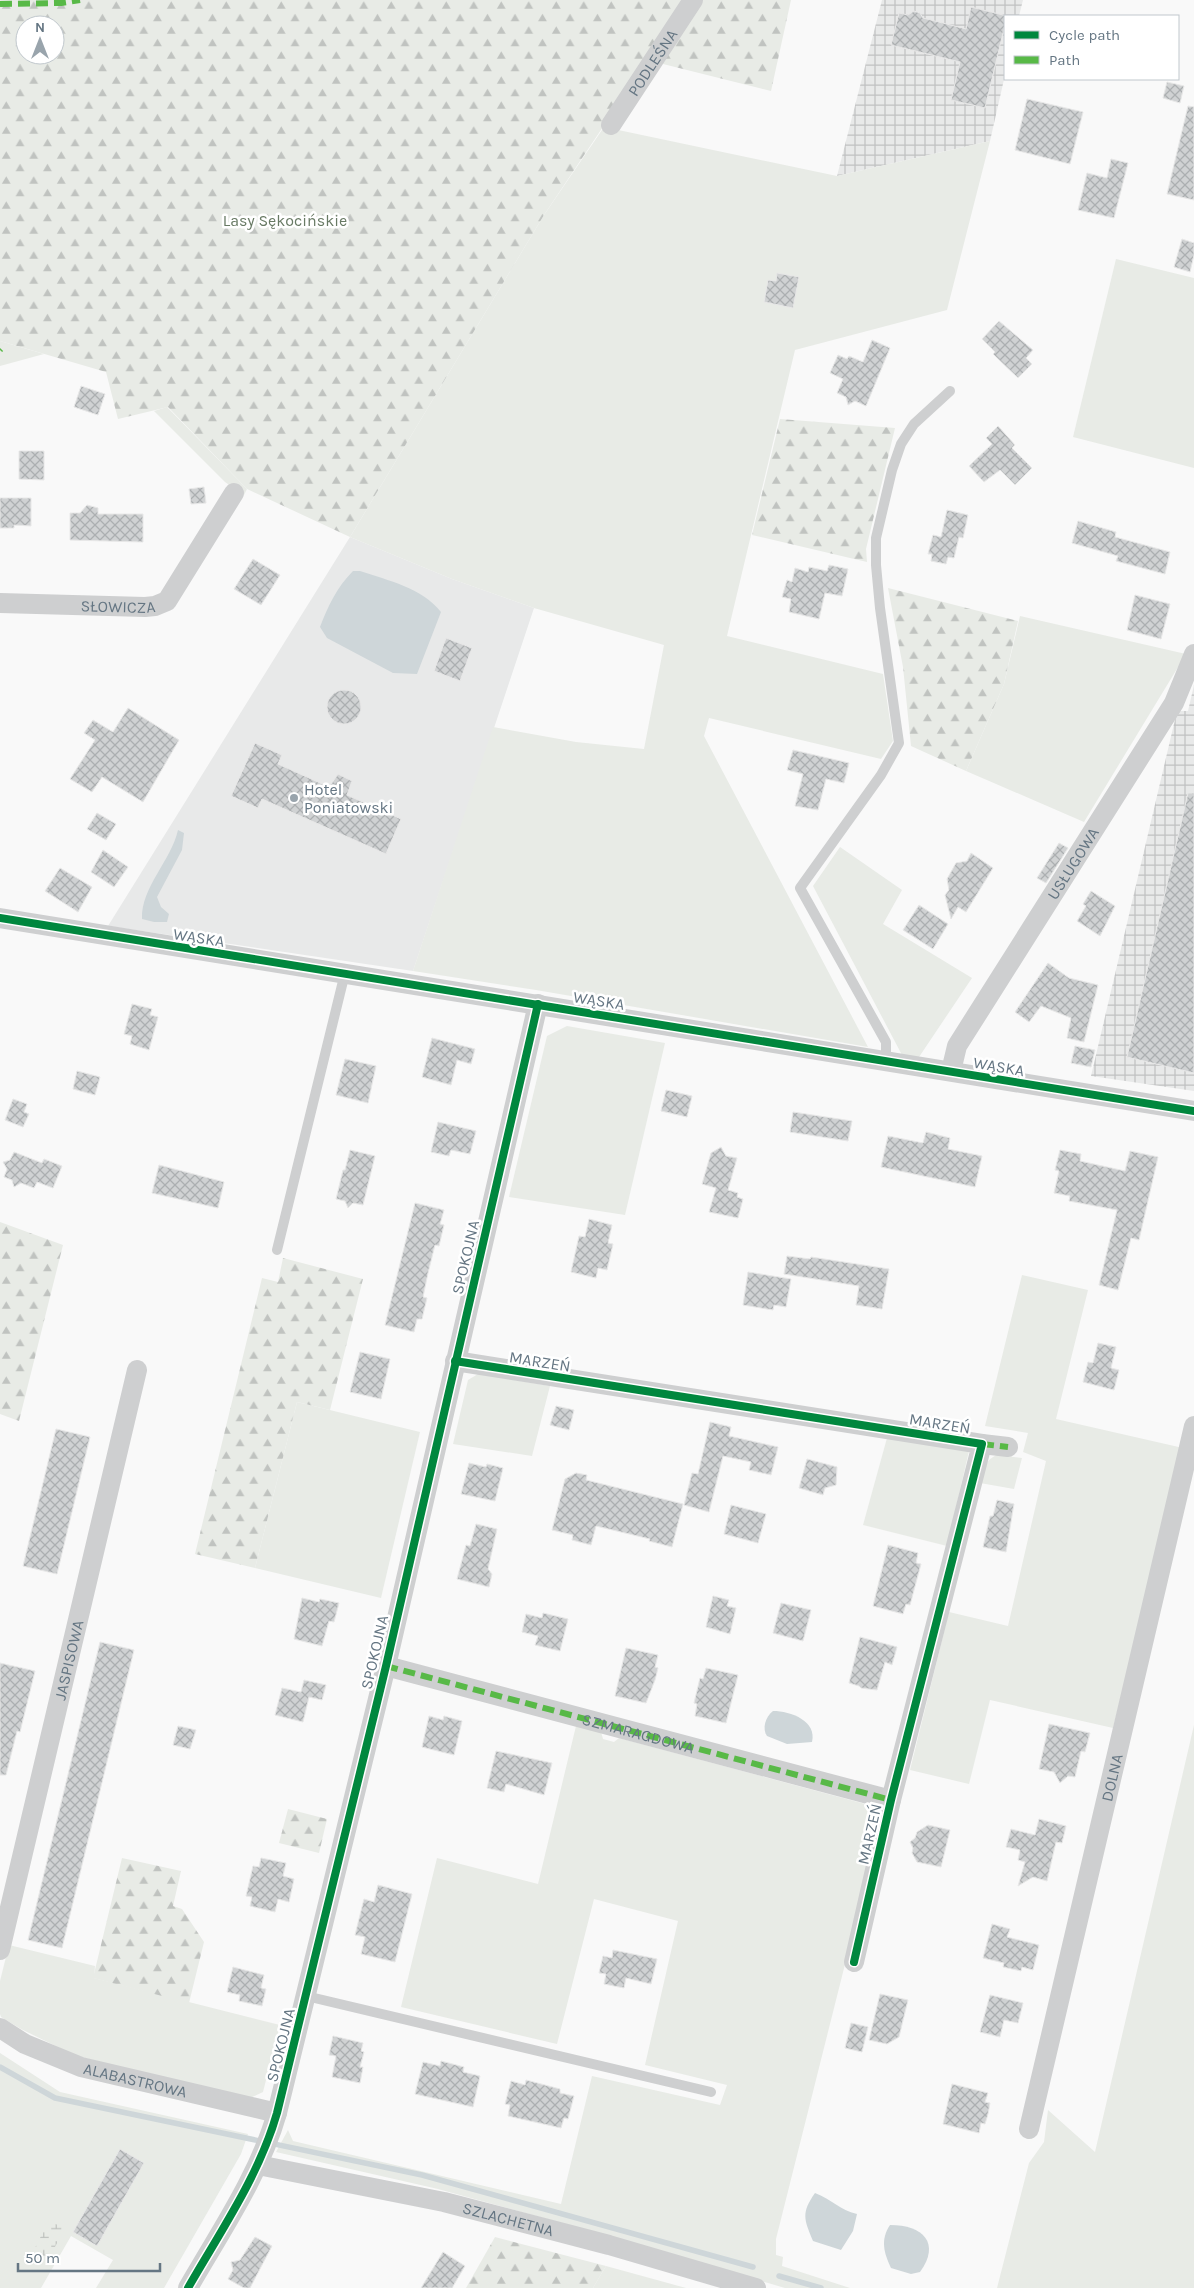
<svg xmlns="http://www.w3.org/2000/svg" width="1194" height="2288" viewBox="0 0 1194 2288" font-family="Karla,sans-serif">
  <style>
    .built { fill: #e8e9e9 }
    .industrial { fill: url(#industrial-grid) }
    .grass { fill: #e8ebe6 }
    .forest { fill: url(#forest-firs); fill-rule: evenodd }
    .wetland { fill: url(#wetland-marsh) }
    .water { fill: #ced6d9 }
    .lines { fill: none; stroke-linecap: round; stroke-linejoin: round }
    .stream { stroke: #ced6d9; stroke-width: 5.5 }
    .building { fill: url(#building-cross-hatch); stroke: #e8e8e8 }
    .lane { stroke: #cecfd0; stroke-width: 10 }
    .street { stroke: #cecfd0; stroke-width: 20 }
    .quiet { stroke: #58b947; stroke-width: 6; stroke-dasharray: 12 6; stroke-linecap: butt }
    .cycleway-casing { stroke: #fff; stroke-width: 11 }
    .cycleway { stroke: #00873e; stroke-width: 8 }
    .poi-dot { fill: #99a4ac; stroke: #fff; stroke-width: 2 }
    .labels { text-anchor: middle; stroke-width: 5; stroke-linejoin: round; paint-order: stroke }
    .street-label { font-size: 16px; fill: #657683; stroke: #fff }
    .park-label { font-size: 16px; fill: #687a64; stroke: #fff }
    .poi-label { font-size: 16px; fill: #657683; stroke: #fff; text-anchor: start }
  </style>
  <defs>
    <pattern id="industrial-grid" width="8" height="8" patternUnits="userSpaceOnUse" patternTransform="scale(1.25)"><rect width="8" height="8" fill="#e8e9e9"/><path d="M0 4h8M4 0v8" fill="none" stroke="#c0c1c2"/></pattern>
    <pattern id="forest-firs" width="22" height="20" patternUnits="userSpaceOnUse" patternTransform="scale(1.25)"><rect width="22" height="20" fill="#e8ebe6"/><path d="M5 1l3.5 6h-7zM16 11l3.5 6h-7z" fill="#c0c3c0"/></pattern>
    <pattern id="wetland-marsh" width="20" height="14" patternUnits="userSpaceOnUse" patternTransform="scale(1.25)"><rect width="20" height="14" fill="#e8ebe6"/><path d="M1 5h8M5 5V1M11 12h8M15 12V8" fill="none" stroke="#c0c3c0"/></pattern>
    <pattern id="building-cross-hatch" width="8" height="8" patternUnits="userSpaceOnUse" patternTransform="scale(1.25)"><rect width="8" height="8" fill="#d0d2d3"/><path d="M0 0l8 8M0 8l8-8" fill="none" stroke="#acafb1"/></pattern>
  </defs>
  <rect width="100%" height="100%" fill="#f9f9f9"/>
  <path class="built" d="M350,537l102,42 82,29 -121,363 -305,-45z"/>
  <g class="industrial">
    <path d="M882,0h141l-4,16h-14v59l-15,66 -153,35z"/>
    <path d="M1194,685v406l-103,-15 86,-365h11z"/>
  </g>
  <g class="grass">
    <path d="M604,127l233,49 153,-35 -43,169 -152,40 -68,286 156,38 10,67 -12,18 -172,-41 -5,18 164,311 -332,-57 -123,-19 80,-244 83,15 68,7 20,-104 -130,-37 -82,-29 -102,-42 194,-322z"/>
    <path d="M1116,259l78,19v190l-121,-31z"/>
    <path d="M0,341l44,13 -44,12z"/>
    <path d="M167,407l80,82 -3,6 -19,-13 -71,-71z"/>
    <path d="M1020,616l166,38 -102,168 -118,-51 38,-87z"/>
    <path d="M840,847l62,43 -19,34 89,54 -53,79 -17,-2 -89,-169z"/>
    <path d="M567,1026l98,17 -40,172 -116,-18 38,-161z"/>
    <path d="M1022,1275l66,15 -32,129 127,29 -70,280 -123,-28 -21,84 -59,-14 39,-158 59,14 38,-165 -23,-9 5,-19 -43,-7z"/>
    <path d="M478,1374l72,12 -18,70 -79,-12 15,-64z"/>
    <path d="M297,1402l123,30 -39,166 -126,-30z"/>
    <path d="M887,1438l82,13 -22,95 -84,-21z"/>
    <path d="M997,1455l25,3 -8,31 -34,-6c4,-12 4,-23 17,-28z"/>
    <path d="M1194,1725v563h-197l32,-125 15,-21 4,-32 47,42z"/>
    <path d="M576,1726l25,6 2,7 11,3 5,-4 265,71 -108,430v16l7,2 -1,9 68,22h-65l-161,-48 -186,-51 -162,-37 12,-22 5,11 268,63 31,-128 128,29 7,-20 -82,-20 33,-144 -84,-22 -37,145 -156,-37 36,-149 101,26z"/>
    <path d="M9,1945l86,21 -1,12 186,47 -17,67 -17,8 -172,-45 -53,-26 -20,-12 -1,-3v-33z"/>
    <path d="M0,2053l60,39 188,42 -7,20 -77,134h-68l17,-28 -42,-24 -30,52h-41z"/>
    <path d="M606,2266l80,22h-93z"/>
  </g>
  <g class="forest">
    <path d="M0,0h688l-144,215 -194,322 -103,-48 -79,-82 -50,12 -12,-47 -106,-31zM25,25h30v30h-30z"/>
    <path d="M701,0h90l-20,91 -112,-28z"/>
    <path d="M780,419l115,9 -29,121 1,13 -115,-27z"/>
    <path d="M888,588l130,33 -14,63 -38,87 -55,-25 -8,-79z"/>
    <path d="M0,1222l63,23 -44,176 -19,-7z"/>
    <path d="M283,1258l80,21 -33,131 -33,-8 -42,166 -60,-14 67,-276 16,4z"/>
    <path d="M288,1809l39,10 -8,34 -40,-10z"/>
    <path d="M122,1858l59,13 -8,35 9,3 22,33 -15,61 -96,-25z"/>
    <path d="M495,2237l111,29 -13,22h-127z"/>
  </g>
  <path class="wetland" d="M50,2222l11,4 3,5 -16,28c-8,1 -12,0 -15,-7l13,-26z"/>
  <g class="water">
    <path d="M353,571h7c29,10 61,16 81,41l-24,62 -24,-1 -66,-35 -7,-11c8,-21 17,-40 33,-56z"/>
    <path d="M178,830l6,3 -2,17 -25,47 4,10 8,7 -2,8h-13l-12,-3c-1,-32 29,-58 36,-89z"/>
    <path d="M773,1711c18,0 44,10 39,31l-25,2 -20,-8c-5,-7 -2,-19 6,-25z"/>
    <path d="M815,2193c16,6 25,17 42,21l-4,17 -12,19 -28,-9c-9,-22 -12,-28 2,-48z"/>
    <path d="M890,2225c33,0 51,18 30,47l-9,2 -20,-6c-7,-15 -11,-28 -1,-43z"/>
  </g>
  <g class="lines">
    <g class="stream">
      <path d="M0,2067l55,31 367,77 331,92"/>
      <path d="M779,2276l42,12"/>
    </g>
  </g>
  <g class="building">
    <path d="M971,7l36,9 -22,92 -34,-8 9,-38 -69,-17 8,-32 9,2 6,-4 6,2 3,5 43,11z"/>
    <path d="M1167,82l17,4 -4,17 -17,-5z"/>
    <path d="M1027,99l56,13 -13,52 -55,-14z"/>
    <path d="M1188,106l6,1v93l-27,-6z"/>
    <path d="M1111,159l17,4 -14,55 -36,-8 9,-37 20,5z"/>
    <path d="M1182,239l12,4v12l-4,17 -16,-5z"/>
    <path d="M777,273l22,4 -6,31 -29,-6 4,-22 8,1z"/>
    <path d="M999,321l34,29 -7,8 6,6 -14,14 -25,-24 2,-2 -13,-13z"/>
    <path d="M872,340l18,8 -24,58 -11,-5 -7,4 -2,-8 -9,-4 6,-14 -13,-6 8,-18 9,4 2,-3 14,6z"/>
    <path d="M81,386l24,8 -7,21 -24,-8z"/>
    <path d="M998,426l17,19 -3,3 20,20 -17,17 -15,-15 -16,12 -15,-16 23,-22 -6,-6z"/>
    <path d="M19,451h25v29l-25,-1z"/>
    <path d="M204,487l2,16 -15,1 -2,-15z"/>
    <path d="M0,498h31v28l-17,-1v3h-14z"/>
    <path d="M87,505l11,3v6h45v28l-73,-2v-27h10z"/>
    <path d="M947,510l21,5 -5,23 -4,-1 -5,21 -6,-1 -2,7 -15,-3 1,-7h-4l5,-19 8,2z"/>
    <path d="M1078,521l38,11 -1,5 55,15 -5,22 -49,-13 2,-5 -46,-13z"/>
    <path d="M253,559l27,16 -19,30 -27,-16z"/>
    <path d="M829,565l19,4 -6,27 -17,-3 -6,26 -30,-7 2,-13 -9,-2 5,-17 5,2 3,-14 13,4 1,-5 18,4z"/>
    <path d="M1135,595l35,9 -9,35 -34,-9z"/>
    <path d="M446,638l26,10 -12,33 -26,-10z"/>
    <circle cx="344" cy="707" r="17"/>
    <path d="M128,708l51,32 -36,62 -41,-25 -10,15 -22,-13 25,-39 -11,-7 9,-13 20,12z"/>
    <path d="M255,743l27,12 -4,9 51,23 9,-13 14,7 -5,14 54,24 -15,35 -124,-55 -4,9 -27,-12z"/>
    <path d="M793,750l56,13 -5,20 -18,-4 -8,31 -23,-4 8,-32 -16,-4z"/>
    <path d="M1188,793h6v280l-67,-16z"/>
    <path d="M97,813l19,11 -10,16 -19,-11z"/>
    <path d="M1059,843l9,5 -22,35 -9,-5z"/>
    <path d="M103,850l25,17 -14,20 -23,-15z"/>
    <path d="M971,853l22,15 -27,44 -8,-5 -7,12 -6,-24 4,-5 -2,-11 9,-16 11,-2z"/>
    <path d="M60,868l32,19 -14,25 -33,-21z"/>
    <path d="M1091,891l24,15 -15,30 -23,-15 9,-15 -3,-2z"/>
    <path d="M919,905l29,19 -15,25 -30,-19z"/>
    <path d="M1048,963l21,15 29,7 -14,57 -17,-4 4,-20 -30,-12 -12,16 -14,-10z"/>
    <path d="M132,1004l20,5 -2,6 8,2 -9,33 -19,-6 2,-8 -8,-2z"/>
    <path d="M432,1038l43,11 -4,15 -14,-4 -6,25 -29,-8z"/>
    <path d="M1075,1046l20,4 -4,17 -20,-4z"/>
    <path d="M345,1059l31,7 -8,37 -32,-8z"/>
    <path d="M77,1071l23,6 -5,18 -22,-6z"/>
    <path d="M666,1090l26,6 -5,21 -26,-6z"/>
    <path d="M13,1099l14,5 -3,8 5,2 -6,13 -18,-7z"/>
    <path d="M793,1112l59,9 -4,20 -58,-9z"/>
    <path d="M438,1122l38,9 -6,23 -19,-4 -2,6 -18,-4z"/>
    <path d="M926,1132l24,6 -2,11 34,7 -7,31 -94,-20 7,-31 35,7z"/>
    <path d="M721,1147l5,9 11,2 -9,32 10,3 -1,4 6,2 -5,19 -29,-6 7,-24 -14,-4 9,-31z"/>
    <path d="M350,1150l25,6 -12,49 -10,-2 -5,5 -3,-7 -9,-2 7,-29h2z"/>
    <path d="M1060,1150l21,4 -1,7 45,10 5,-20 28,6 -19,83 -8,-2 -13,52 -19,-5 18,-75 -48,-9 1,-5 -16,-3 5,-22 -4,-1z"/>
    <path d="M14,1152l28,11 2,-4 18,7 -9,22 -16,-6 -3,6 -13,-5 -7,4 -2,-7 -8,-3 3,-8 -4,-7 7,-2z"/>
    <path d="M159,1165l65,17 -6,26 -66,-15z"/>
    <path d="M415,1203l29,7 -4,14 4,1 -5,21 -4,-1 -7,28 -5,24 4,1 -5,21h-5l-3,13 -29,-7z"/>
    <path d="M589,1219l23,6 -4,18 5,1 -6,26 -9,-2 -2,10 -25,-6 8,-36 6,1z"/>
    <path d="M787,1256l23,3 1,-2 78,12 -7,40 -26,-4 3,-19 -75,-12z"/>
    <path d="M748,1272l43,7 -5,28 -12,-2 -1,5 -30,-5z"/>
    <path d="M1098,1343l18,4 -5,21 8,2 -5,20 -31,-8 5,-20 5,1z"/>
    <path d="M360,1352l30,7 -9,40 -31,-7z"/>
    <path d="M556,1406l18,4 -5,20 -19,-5z"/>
    <path d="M710,1422l21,5 -2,9 49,11 -7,28 -22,-5 2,-8 -28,-6 -14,56 -25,-7 8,-32 6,1z"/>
    <path d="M56,1429l34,8 -33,137 -34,-8z"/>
    <path d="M807,1459l30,8 -1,18 -11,3 -2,7 -24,-7z"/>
    <path d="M469,1463l17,4 1,-3 16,4 -8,33 -34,-7z"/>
    <path d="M576,1473l11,2 -1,5 97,24 -11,43 -23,-6 1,-2 -54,-13 -5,19 -19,-5 1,-5 -21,-5 13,-51z"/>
    <path d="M997,1500l17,4 -8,48 -23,-5 7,-31h3z"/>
    <path d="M731,1505l35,9 -8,29 -34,-9z"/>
    <path d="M476,1524l21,5 -9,40 4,5 -3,13 -32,-8 9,-34 4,1z"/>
    <path d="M888,1545l30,8 -2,10 5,1 -11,41 -4,-1 -3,10 -30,-8z"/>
    <path d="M713,1596l16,4 -2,6 9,2 -6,26 -24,-7z"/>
    <path d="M302,1598l17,4 1,-3 19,4 -5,19 -5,-1 -7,25 -28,-7z"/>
    <path d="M781,1603l30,7 -8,31 -30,-8z"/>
    <path d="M543,1613l25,6 -8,32 -25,-6 3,-9 -16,-4 4,-18 16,4z"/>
    <path d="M860,1637l37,10 -5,18 -7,-3 -8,28 -16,-2 -2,-2 -10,-3z"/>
    <path d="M100,1642l34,8 -72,298 -34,-8z"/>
    <path d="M626,1648l32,7 -3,12 3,1 -3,12 -9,23 -31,-7z"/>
    <path d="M0,1663l35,8 -15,61 -3,-1 -11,44h-6z"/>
    <path d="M706,1668l32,7 -12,48 -31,-7 2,-12 -3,-1 6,-25 3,1z"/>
    <path d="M304,1680l22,5 -4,15 -13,-3 -6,25 -28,-7 7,-27 19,4z"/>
    <path d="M429,1716l14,4 1,-4 18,5 -8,34 -32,-8z"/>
    <path d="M1049,1724l41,9 -5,19 -4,-1 -6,26 -7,-1 -8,7 -6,-11 -15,-3z"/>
    <path d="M178,1726l18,4 -6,19 -17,-4z"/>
    <path d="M496,1751l56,12 -8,32 -38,-11 -2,8 -17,-4z"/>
    <path d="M1039,1819l27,7 -4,17 -6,-1 -9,39 -14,-4 -15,9 7,-24 -7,-2 2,-10 -14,-3 5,-18 24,6z"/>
    <path d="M928,1825l22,5 -9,37 -24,-5 -5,-9 1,-5 -3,-6 5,-4 2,-6z"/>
    <path d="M261,1858l25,5 -3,13 11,3 -5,23 -11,-3 -3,13 -25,-6 2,-9 -6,-1 7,-30 6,1z"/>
    <path d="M378,1885l34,9 -17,68 -34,-8 4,-17 -10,-2 9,-36 10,3z"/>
    <path d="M992,1924l18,5 -3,8 32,8 -6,25 -11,-3 -1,4 -18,-4 1,-4 -21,-5z"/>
    <path d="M613,1950l44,9 -6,25 -25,-6 -2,10 -20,-4 2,-10 -7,-1 4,-17 9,2z"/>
    <path d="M233,1967l31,8 -3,13 5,1 -4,17 -23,-5 1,-6 -13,-3z"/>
    <path d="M880,1994l28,6 -9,37 -12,7 -18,-4z"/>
    <path d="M990,1995l33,8 -5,20 -14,-3 -4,17 -20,-5z"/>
    <path d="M851,2023l17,4 -6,25 -17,-4z"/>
    <path d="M333,2036l30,7 -2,8 3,1 -4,15h3l-3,16 -28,-6 4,-21 -7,-1z"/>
    <path d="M441,2061l23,6 -1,5 17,4 -7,31 -58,-13 8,-32 17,4z"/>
    <path d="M526,2080l34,9v4l14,3 -6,23 -4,-1 -3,10 -53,-12 2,-11 -5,-1 6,-23 14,4z"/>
    <path d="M952,2084l36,9 -3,9 5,1 -2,11 -3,10 -4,-1 -2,10 -36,-9z"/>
    <path d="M120,2149l24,14 -47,83 -24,-14z"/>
    <path d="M255,2237l17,9 -22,42h-6l-16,-9 5,-9 -2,-8 9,-2z"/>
    <path d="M443,2252l22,14 -13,22h-31z"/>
  </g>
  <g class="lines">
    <g class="lane">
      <path d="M886,1060v-18l-86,-154 81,-113 18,-32 -19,-135 -4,-43v-27l16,-68 9,-26 13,-20 36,-33"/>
      <path d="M277,1250l68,-277"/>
      <path d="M306,1996l405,96"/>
    </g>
    <g class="street">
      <path id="s1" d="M611,125l82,-125"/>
      <path id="s2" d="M0,603l145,4 10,-1 12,-5 67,-108"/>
      <path d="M0,918l1194,193"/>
      <path id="s3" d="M951,1071l6,-25 217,-343 20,-49"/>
      <path d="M455,1361l527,83 -91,356 -37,162"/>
      <path d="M982,1444l26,3"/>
      <path id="s4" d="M386,1666l505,134"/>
      <path id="s5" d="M0,1950l137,-580"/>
      <path id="s6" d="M0,2028l25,16 56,23 196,46"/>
      <path id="s7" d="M1029,2129l165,-703"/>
      <path id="s8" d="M258,2165l186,37 165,43 147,43"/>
      <path d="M188,2288c32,-56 71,-112 89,-175l109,-447 152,-662"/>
    </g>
    <g class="quiet">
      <path d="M0,4l61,-1 19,-3"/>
      <path d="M0,350l1,-1"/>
      <path d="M982,1444l26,3"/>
      <path d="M386,1666l505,134"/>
    </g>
    <g class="cycleway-casing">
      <g id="cycleway">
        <path d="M0,918l1194,193"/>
        <path d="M455,1361l527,83 -91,356 -37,162"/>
        <path d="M188,2288c32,-56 71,-112 89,-175l109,-447 152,-662"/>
      </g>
    </g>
    <use href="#cycleway" class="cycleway"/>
  </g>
  <circle class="poi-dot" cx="294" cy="798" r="5"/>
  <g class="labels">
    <g class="street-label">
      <text dy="6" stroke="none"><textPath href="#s1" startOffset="75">PODLEŚNA</textPath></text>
      <text dy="6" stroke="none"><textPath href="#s2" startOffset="118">SŁOWICZA</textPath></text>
      <text dy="6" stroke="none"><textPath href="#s3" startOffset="242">USŁUGOWA</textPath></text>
      <text transform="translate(199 937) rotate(9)" y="6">WĄSKA</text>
      <text transform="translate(599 1000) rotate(9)" y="6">WĄSKA</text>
      <text transform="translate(999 1066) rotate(10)" y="6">WĄSKA</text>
      <text transform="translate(465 1257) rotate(-77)" y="6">SPOKOJNA</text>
      <text transform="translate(540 1361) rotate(9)" y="6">MARZEŃ</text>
      <text transform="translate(940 1423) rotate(9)" y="6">MARZEŃ</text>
      <text transform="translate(374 1652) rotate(-77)" y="6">SPOKOJNA</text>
      <text dy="6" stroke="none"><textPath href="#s5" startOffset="298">JASPISOWA</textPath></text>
      <text dy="6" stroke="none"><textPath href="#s4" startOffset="261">SZMARAGDOWA</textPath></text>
      <text dy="6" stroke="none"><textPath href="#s7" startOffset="361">DOLNA</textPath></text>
      <text transform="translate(869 1834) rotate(-77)" y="6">MARZEŃ</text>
      <text transform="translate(280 2045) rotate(-76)" y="6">SPOKOJNA</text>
      <text dy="6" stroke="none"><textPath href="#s6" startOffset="146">ALABASTROWA</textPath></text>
      <text dy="6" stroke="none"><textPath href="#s8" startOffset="256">SZLACHETNA</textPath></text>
    </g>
    <g class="park-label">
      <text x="285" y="226">Lasy Sękocińskie</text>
    </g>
    <g class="poi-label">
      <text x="304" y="795">Hotel<tspan x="304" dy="18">Poniatowski</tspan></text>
    </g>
  </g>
  <rect x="1004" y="15" width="175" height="65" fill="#ffffff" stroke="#c1c8cd"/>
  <rect x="1014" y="31" width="25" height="8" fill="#00873e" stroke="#c1c8cd"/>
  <text x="1049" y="40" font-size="15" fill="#657683">Cycle path</text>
  <rect x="1014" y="56" width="25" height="8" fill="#58b947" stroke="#c1c8cd"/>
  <text x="1049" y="65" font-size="15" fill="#657683">Path</text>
  <g transform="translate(40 40)"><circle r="24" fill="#ffffff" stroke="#c1c8cd"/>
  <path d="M0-4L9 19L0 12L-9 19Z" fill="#99a4ac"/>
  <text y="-8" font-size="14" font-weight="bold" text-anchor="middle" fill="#657683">N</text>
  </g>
  <path d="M18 2263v8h142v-8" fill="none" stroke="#657683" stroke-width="2.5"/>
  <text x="25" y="2263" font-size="15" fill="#657683" stroke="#ffffff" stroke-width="4" paint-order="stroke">50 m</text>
</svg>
